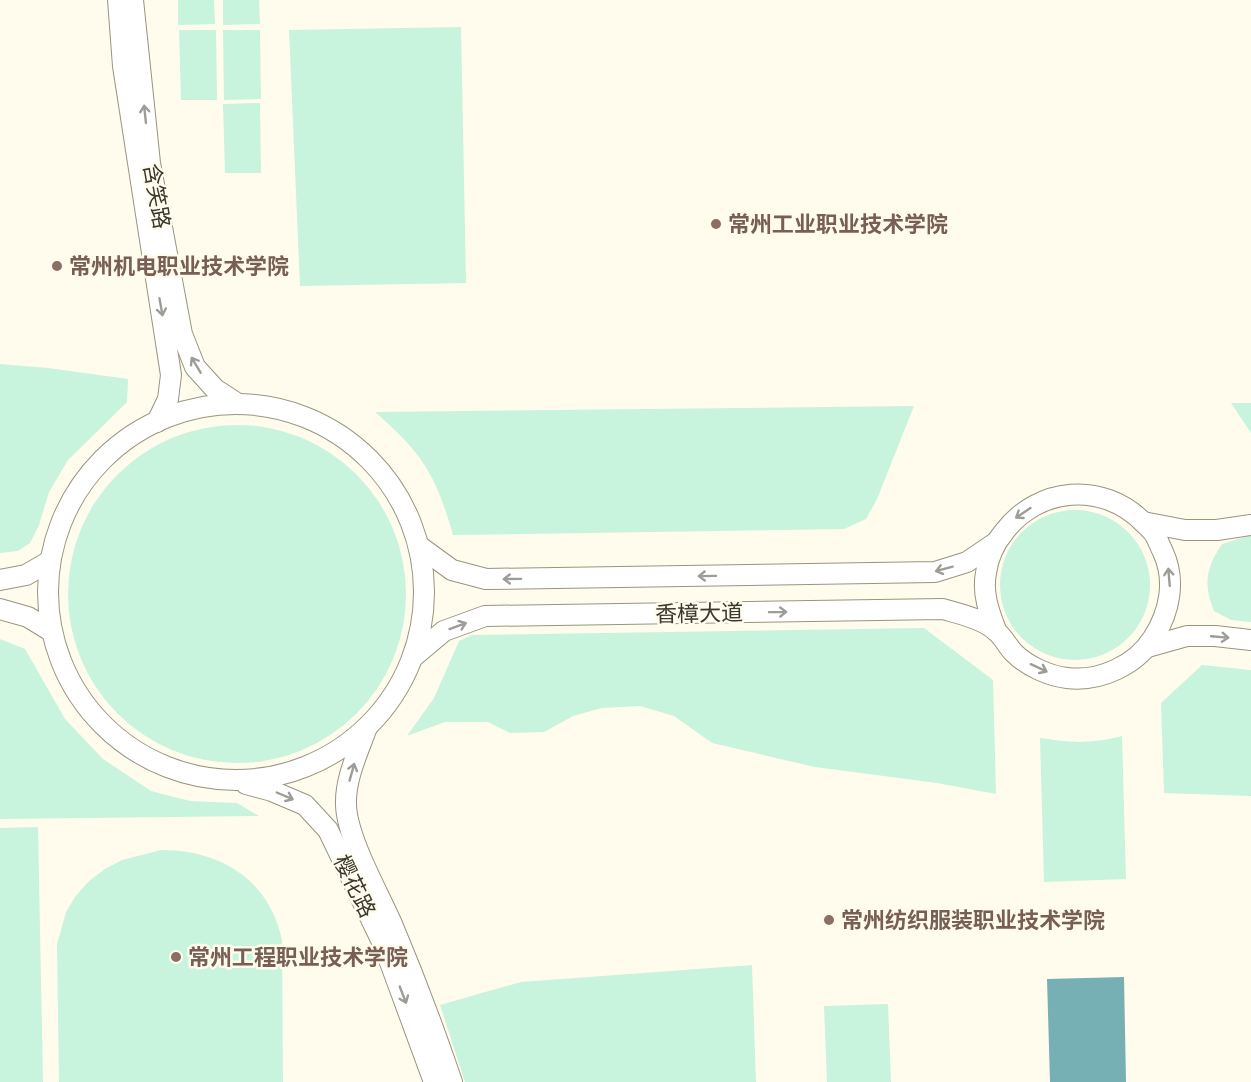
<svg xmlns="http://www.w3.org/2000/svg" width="1251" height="1082" viewBox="0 0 1251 1082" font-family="Figtree,'Noto Sans SC',sans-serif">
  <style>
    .green { fill: #c8f3dc }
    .water { fill: #76b0b4 }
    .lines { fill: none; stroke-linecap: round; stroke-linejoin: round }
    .secondary-casing { stroke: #9a947e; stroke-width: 22 }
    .secondary { stroke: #fff; stroke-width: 20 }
    .oneway { stroke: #9d9c97 }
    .education-dot { fill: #8d6e63; stroke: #fffced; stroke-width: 2 }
    .labels { text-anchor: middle; stroke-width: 5; stroke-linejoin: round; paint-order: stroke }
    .street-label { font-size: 22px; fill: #3b392f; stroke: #fffced }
    .education-label { font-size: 22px; font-weight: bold; fill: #785e54; stroke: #fffced; text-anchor: start }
  </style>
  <rect width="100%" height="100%" fill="#fffced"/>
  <g class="green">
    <path d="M178,0h36l1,24 -37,1z"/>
    <path d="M223,0h36l1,24 -37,1z"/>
    <path d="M461,27l5,256 -166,3 -11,-256z"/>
    <path d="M179,30h37l1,70h-36z"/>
    <path d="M223,30h37l1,69 -37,1z"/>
    <path d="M260,103l1,70h-36l-2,-69z"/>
    <path d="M0,364l48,4 80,11 -1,23 -59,58 -19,32 -10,33 -9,18 -12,8 -18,2z"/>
    <path d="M1231,403h20v30z"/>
    <path d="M914,406l-37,93 -11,20 -22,10 -391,6c-17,-60 -30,-81 -78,-123z"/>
    <circle cx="237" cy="594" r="169"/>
    <circle cx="1075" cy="585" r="75"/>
    <path d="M1251,535v87l-20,-2 -17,-9c-11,-27 -8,-43 8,-67z"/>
    <path d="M924,628l69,52 3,114 -59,-11 -122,-16 -103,-24 -38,-27 -34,-10 -38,2 -29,8 -29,16 -34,1 -22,-11h-43l-38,14 27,-38 25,-57 13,-6z"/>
    <path d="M0,639l25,10 40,70 38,40 48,32 39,10 47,2 22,13 -259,3z"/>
    <path d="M1202,665l49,5v126l-87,-3 -3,-90z"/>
    <path d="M1122,736l4,143 -82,3 -4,-144c32,5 50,6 82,-2z"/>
    <path d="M38,827l5,255h-43v-254z"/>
    <path d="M161,850c59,0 108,29 121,90l1,142h-224l-2,-138 9,-32 9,-15 14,-16 16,-12 17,-9z"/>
    <path d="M752,965l4,117h-291l-25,-77 81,-23z"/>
    <path d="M888,1004l3,78h-64l-3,-76z"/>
  </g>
  <path class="water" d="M1124,977l2,105h-76l-3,-103z"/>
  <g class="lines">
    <g class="secondary-casing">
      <g id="secondary">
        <path d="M118,0l5,66 48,309 -3,24 -11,23"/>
        <path d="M133,0l17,163 32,171 13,33 20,22 23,15"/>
        <circle cx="236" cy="592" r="188"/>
        <path d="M1143,522l42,8h32l34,-5"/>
        <path d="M419,546l33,24 34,9 449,-7 32,-10 28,-19"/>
        <path d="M0,580l26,-5 24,-14"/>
        <path d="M0,609l28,8 23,14"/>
        <path d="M1148,647l39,-11h28l36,4"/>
        <path d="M413,657l31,-26 41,-15 458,-7c17,5 41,10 54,23 7,6 11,15 17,21 13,13 35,23 53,25 33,4 69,-13 86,-40 17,-26 23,-58 10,-86 -3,-6 -5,-12 -8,-17 -3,-5 -8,-9 -12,-13 -41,-41 -105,-35 -139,10 -9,11 -16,26 -18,41 -4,20 3,39 10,57"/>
        <path d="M366,730c-9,24 -21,50 -20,75 1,33 32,87 46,119 22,52 42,105 60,158"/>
        <path d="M246,784l26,7 33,14 23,25 56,116 50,136"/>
      </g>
    </g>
    <use href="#secondary" class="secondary"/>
  </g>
  <defs><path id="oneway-shaft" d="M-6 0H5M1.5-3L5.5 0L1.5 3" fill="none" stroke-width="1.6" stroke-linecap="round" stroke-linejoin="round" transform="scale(1.5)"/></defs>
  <g class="oneway">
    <use href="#oneway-shaft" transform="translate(145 114) rotate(-96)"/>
    <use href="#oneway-shaft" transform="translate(161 307) rotate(80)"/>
    <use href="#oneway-shaft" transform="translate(196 365) rotate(-121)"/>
    <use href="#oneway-shaft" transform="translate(1023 513) rotate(146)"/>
    <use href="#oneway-shaft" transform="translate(944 569) rotate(165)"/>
    <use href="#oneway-shaft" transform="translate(707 576) rotate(179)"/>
    <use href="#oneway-shaft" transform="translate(1169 577) rotate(-95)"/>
    <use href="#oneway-shaft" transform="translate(512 579) rotate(179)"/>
    <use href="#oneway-shaft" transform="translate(778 612) rotate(-1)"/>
    <use href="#oneway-shaft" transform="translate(458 626) rotate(-20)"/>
    <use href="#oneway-shaft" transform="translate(1220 637) rotate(5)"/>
    <use href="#oneway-shaft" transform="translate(1039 668) rotate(25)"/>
    <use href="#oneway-shaft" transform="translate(352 772) rotate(-74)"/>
    <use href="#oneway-shaft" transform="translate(285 796) rotate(23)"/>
    <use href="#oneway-shaft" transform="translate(403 995) rotate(69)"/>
  </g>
  <g class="education-dot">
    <circle cx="716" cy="224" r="6"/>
    <circle cx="57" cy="266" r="6"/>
    <circle cx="829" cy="920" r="6"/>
    <circle cx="176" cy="957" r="6"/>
  </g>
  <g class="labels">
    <g class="street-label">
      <text transform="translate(157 196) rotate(80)" y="8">含笑路</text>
      <text transform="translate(699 613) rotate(-1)" y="8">香樟大道</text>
      <text transform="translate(355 886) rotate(64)" y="8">樱花路</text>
    </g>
    <g class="education-label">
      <text x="728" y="232">常州工业职业技术学院</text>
      <text x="69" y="274">常州机电职业技术学院</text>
      <text x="841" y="928">常州纺织服装职业技术学院</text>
      <text x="188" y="965">常州工程职业技术学院</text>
    </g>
  </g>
</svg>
